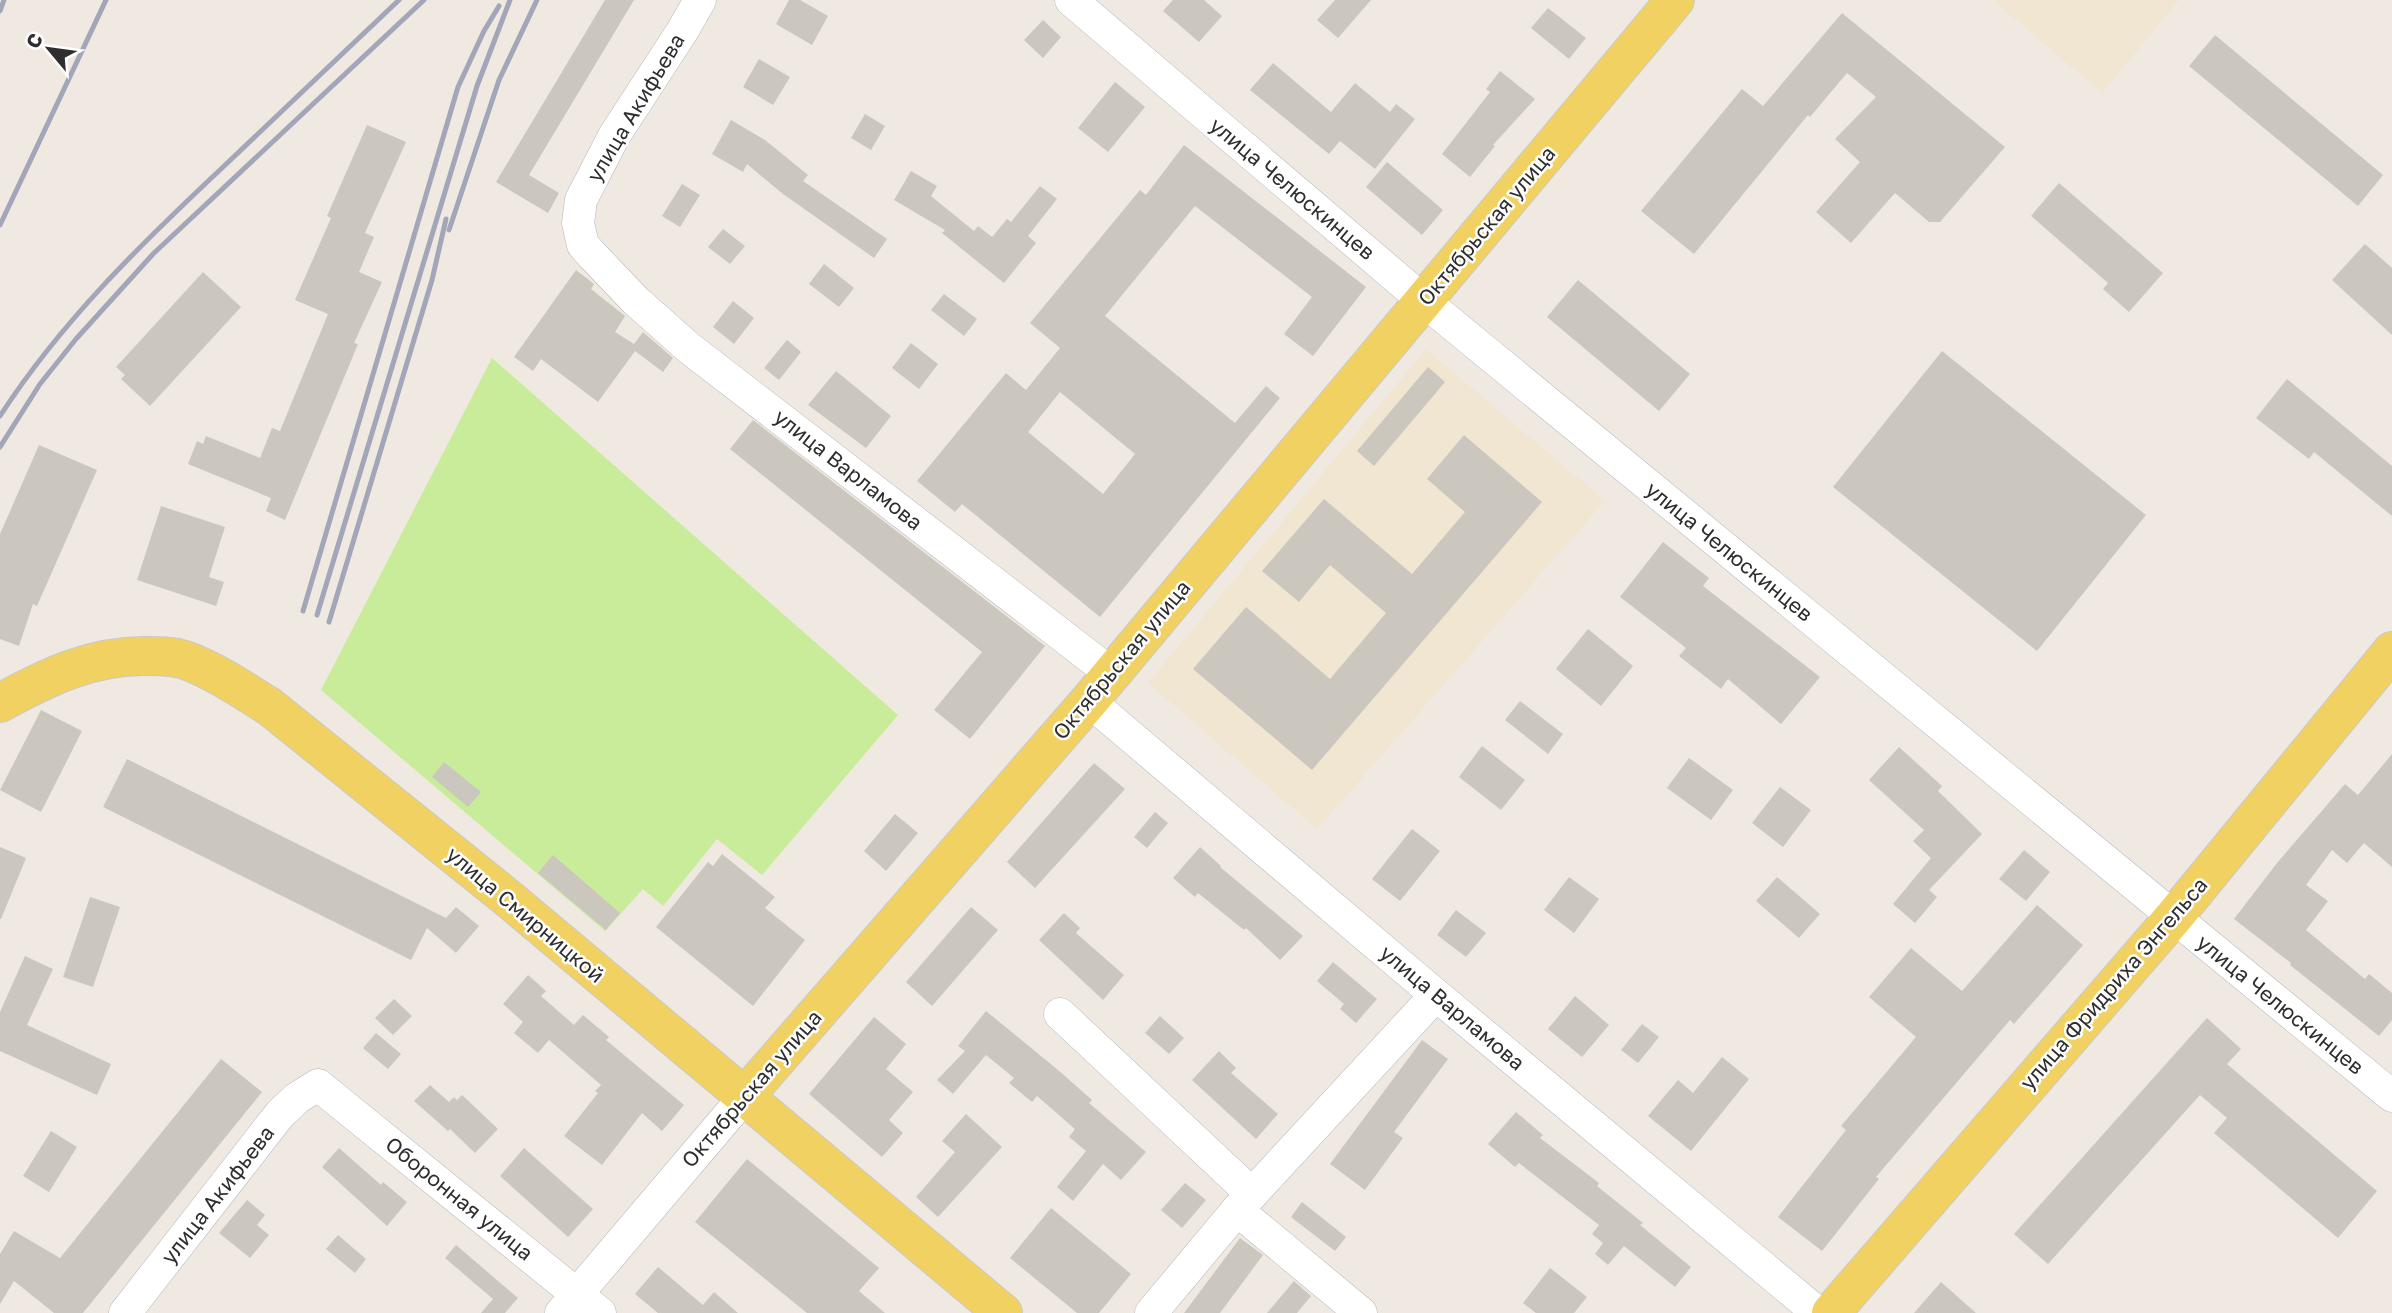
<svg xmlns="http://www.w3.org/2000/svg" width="2392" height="1313" viewBox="0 0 2392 1313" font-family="'Golos Text',sans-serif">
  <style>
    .education { fill: #f0e6d1 }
    .pitch { fill: #c9ec9a }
    .building { fill: #cbc7bf; fill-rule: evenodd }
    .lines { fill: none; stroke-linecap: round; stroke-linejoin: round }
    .minor-casing { stroke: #b4b7c1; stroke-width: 33 }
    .major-casing { stroke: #c9c9c9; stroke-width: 40 }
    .minor { stroke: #fff; stroke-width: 32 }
    .major { stroke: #f2d163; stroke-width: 38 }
    .rail { stroke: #a3a6b8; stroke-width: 5 }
    .labels { text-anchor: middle; stroke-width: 5; stroke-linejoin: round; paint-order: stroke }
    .street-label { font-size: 21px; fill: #2e2e2e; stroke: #fff }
  </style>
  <rect width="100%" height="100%" fill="#efe9e1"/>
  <g class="education">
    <path d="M1993,0h186l-77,93z"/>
    <path d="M1426,349l179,152 -288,328 -169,-146z"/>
  </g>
  <path class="pitch" d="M492,358l406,357 -136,160 -45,-36 -54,67 -20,-17 -38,42 -284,-241z"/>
  <g class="building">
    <path d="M605,0h29l-105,175 30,18 -11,20 -52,-31z"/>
    <path d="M789,0h11l28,16 -16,29 -36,-21z"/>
    <path d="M1173,0h31l18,16 -23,26 -36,-31z"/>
    <path d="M1335,0h36l-33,38 -21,-18z"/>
    <path d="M1548,8l38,30 -17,21 -38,-31z"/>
    <path d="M1842,13l163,134 -65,75h-11l-34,-29 -44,50 -35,-31 44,-50 -25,-23 41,-42 -29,-24 -37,44 -2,-2 -114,139 -53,-43 101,-122 21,17z"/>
    <path d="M1043,20l18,17 -18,21 -19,-18z"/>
    <path d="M2215,35l168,140 -25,31 -169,-140z"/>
    <path d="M759,59l31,18 -17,28 -30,-18z"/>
    <path d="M1273,63l58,49 24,-29 35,29 6,-8 19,15 -40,50 -35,-28 -11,13 -79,-64z"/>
    <path d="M1500,71l35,28 -42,46 2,1 -25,31 -28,-23 48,-62 -4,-3z"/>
    <path d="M1115,82l30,25 -37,45 -30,-24z"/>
    <path d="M865,114l20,12 -14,24 -20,-12z"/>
    <path d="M731,120l34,20 43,35 -5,6 84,58 -13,19 -91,-64 -36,-30 -4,8 -31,-18z"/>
    <path d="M367,125l39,17 -41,91 9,4 -15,35 23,10 -28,61 4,1 -73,176 -19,-9 5,-13 -83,-34 9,-23 6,3 3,-8 54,22 12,-30 8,3 48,-117 -33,-14 36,-82 -4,-2z"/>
    <path d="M1184,145l182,142 -53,69 -29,-22 28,-37 -117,-91 -90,110 130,107 31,-37 14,12 -180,219 -138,-113 -7,8 -38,-31 89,-108 20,17 34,-42 -30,-25 110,-133 6,5zM1060,392l75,62 -32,40 -75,-62z"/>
    <path d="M1387,162l56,48 -21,25 -56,-48z"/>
    <path d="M911,171l26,15 -6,10 43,35 4,-5 14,11 15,-18 4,3 29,-36 17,13 -29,37 8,7 -32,40 -62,-50 3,-3 -51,-30z"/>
    <path d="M2059,183l104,90 -34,39 -26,-23 5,-6 -77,-67z"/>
    <path d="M682,184l18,11 -20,32 -18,-11z"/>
    <path d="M723,229l22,17 -15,18 -22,-17z"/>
    <path d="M2365,244l27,24v67l-60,-55z"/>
    <path d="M824,264l30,24 -15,19 -30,-23z"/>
    <path d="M576,270l18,14 -3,5 34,27 -10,16 19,12 9,-12 30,26 -10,14 -28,-21 -37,51 -57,-43 -8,12 -19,-14z"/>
    <path d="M203,272l38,35 -91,99 -29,-27 4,-4 -9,-8z"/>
    <path d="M1578,280l112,94 -31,37 -112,-94z"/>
    <path d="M944,294l33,25 -13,17 -33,-26z"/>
    <path d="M733,301l21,17 -20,26 -21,-17z"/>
    <path d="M787,340l14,12 -22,28 -15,-12z"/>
    <path d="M911,343l27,21 -19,25 -27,-21z"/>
    <path d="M1942,351l204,164 -109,136 -204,-164z"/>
    <path d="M1428,367l17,15 -71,84 -17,-15z"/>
    <path d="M836,371l55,45 -25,32 -58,-43z"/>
    <path d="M2287,379l105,87v50l-78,-64 -5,7 -53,-41z"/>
    <path d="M753,420l292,226 -75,93 -36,-29 48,-58 -252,-203z"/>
    <path d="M1464,435l78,67 -230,268 -119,-101 53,-62 84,72 56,-66 -56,-48 -31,37 -37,-31 62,-72 88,75 53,-62 -38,-33z"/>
    <path d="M39,445l58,25 -60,136 -4,-2 -14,42 -19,-7v-105z"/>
    <path d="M161,506l64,21 -16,50 15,5 -8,24 -79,-26z"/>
    <path d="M1663,542l46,36 -6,8 117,91 -39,47 -53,-45 -7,10 -42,-33 7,-8 -66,-51z"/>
    <path d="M1588,629l45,37 -32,40 -45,-37z"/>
    <path d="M1520,701l43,33 -15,20 -43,-34z"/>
    <path d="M41,710l41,21 -41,81 -41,-22z"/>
    <path d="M1482,746l43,34 -24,30 -42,-33z"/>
    <path d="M1899,747l43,39 -4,5 44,43 -53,56 8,7 -22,26 -22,-19 38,-46 -18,-17 11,-11 -55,-50z"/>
    <path d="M2392,754v113l-28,-24 -17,20 -15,-13 -26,35 22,16 -22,29 59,49 4,-5 23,19v27l-13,16 -89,-71 1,-2 -57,-44 43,-56 68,-79 13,11z"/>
    <path d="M1689,758l44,32 -22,30 -44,-32z"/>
    <path d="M127,759l319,159 10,-11 23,19 -23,27 -29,-25 -16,32 -308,-153z"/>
    <path d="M444,762l37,30 -13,15 -36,-30z"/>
    <path d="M1094,763l31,26 -90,99 -28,-26z"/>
    <path d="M1780,787l31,23 -28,37 -31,-24z"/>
    <path d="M1155,812l13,11 -21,25 -13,-11z"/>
    <path d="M895,814l23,19 -32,38 -22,-20z"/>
    <path d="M1412,829l28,22 -40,50 -28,-22z"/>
    <path d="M0,847l26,11 -25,61h-1z"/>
    <path d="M1200,847l21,19 -1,1 83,69 -23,24 -34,-32 -2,2 -46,-37 -3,4 -22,-19z"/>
    <path d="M2024,850l26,22 -24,29 -27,-22z"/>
    <path d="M722,854l53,43 -10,11 40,32 -52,66 -97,-79 52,-65 5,4z"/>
    <path d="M553,855l67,58 -14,17 -68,-57z"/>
    <path d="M1569,877l30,22 -25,34 -30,-23z"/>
    <path d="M1777,877l43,37 -21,24 -43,-37z"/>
    <path d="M90,897l30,10 -27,80 -30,-10z"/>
    <path d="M2037,905l46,40 -69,79 -4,-4 -134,157 3,2 -57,72 -44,-34 68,-87 -5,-4 75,-89 -47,-40 42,-49 51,43z"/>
    <path d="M971,907l27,23 -66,76 -26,-24z"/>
    <path d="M1456,910l30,23 -20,24 -29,-22z"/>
    <path d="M1064,913l16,15 -4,5 48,42 -21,25 -64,-60z"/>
    <path d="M25,956l28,13 -26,56 84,39 -14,31 -97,-44v-39z"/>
    <path d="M1333,962l44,37 -21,24 -16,-14 4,-5 -27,-23z"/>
    <path d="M528,975l18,16 -5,5 33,29 9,-10 26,22 -3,3 78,65 -22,26 -20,-18 -40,52 -38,-29 34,-43 -3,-2 6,-6 -52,-45 -11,13 -24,-20 9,-11 -20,-18z"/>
    <path d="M1575,996l34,29 -27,32 -34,-28z"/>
    <path d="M394,999l18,17 -19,19 -18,-17z"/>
    <path d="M986,1011l72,59 34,30 -3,3 57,49 -25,28 -18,-16 -30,37 -16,-14 29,-36 -17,-14 6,-8 -38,-33 -5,6 -23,-19 5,-5 -28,-23 -33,39 -16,-14 28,-29 -7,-5z"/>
    <path d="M1160,1016l24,22 -15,16 -24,-21z"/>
    <path d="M874,1017l32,27 -20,25 27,23 -24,28 14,13 -21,24 -73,-63z"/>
    <path d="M2207,1018l34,31 -14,15 150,127 -39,47 -124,-105 13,-15 -27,-23 -152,169 -34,-30z"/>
    <path d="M1642,1024l17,13 -21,26 -17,-13z"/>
    <path d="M376,1033l25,21 -13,15 -25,-21z"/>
    <path d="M1422,1040l26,19 -54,73 9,6 -38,52 -35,-26z"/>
    <path d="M1219,1051l17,17 -5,5 47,41 -22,25 -64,-59z"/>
    <path d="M1722,1057l27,22 -58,72 -43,-35 30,-36 15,13z"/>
    <path d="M221,1059l41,33 -179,221h-29l-40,-32 -14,23v-50l14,-23 46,27z"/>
    <path d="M430,1085l19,17 5,-5 3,3 5,-5 36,34 -23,24 -25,-24 -2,2 -34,-30z"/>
    <path d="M1516,1112l27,23 -3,3 59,45 -2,3 46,37 -3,2 51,42 -16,20 -51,-41 -16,19 -13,-11 8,-11 -11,-9 7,-9 -80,-62 -4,4 -27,-23z"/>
    <path d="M966,1114l36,33 -64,70 -22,-20 39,-45 -13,-11z"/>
    <path d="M51,1131l26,16 -28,45 -26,-16z"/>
    <path d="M339,1148l42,37 2,-3 24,20 -20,24 -65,-59z"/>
    <path d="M524,1148l69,61 -25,28 -68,-61z"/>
    <path d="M747,1159l132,109 -20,23 26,22h-78l-112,-91z"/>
    <path d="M1185,1183l21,17 -24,28 -21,-18z"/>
    <path d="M247,1200l18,15 -8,10 12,10 -19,23 -31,-25z"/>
    <path d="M1302,1202l44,35 -11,14 -44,-34z"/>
    <path d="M1051,1208l80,66 -32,39h-22l-67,-55z"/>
    <path d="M338,1235l28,24 -11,14 -29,-24z"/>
    <path d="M1240,1238l23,17 -43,58h-36z"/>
    <path d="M456,1245l62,53 -13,15h-24l12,-14 -48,-41z"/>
    <path d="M658,1267l45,38 11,-13 24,21h-80l-23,-19z"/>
    <path d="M1550,1268l37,29 -13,16h-38l-13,-10z"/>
    <path d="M1294,1281l17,15 -14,17h-30z"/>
    <path d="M1941,1282l35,31h-62z"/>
  </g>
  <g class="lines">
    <g class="minor-casing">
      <g id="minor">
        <path d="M700,0l-17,30 -69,106 -33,64 -3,23 5,22 10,11 43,45 53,47 423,326"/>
        <path d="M1071,0l353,301 968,795"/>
        <path d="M1089,701l347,294 382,318"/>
        <path d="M1060,1014l192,180"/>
        <path d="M1237,1210l124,103"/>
        <path d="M125,1313l155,-199 17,-16 21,-13 282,228"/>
        <path d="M561,1313l184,-217"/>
        <path d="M1151,1313l86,-103 199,-215"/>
      </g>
    </g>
    <g class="major-casing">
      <g id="major">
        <path d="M0,703c47,-26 93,-48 147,-47 13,0 25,0 38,4 30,11 58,30 85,47l240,193 493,413"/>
        <path d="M745,1096l344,-395 586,-701"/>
        <path d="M1831,1313l342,-395 219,-267"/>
      </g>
    </g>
    <use href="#minor" class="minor"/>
    <use href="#major" class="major"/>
    <g class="rail">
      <path d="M0,11l4,-11"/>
      <path d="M0,225l106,-225"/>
      <path d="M449,230l50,-150 38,-80"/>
      <path d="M0,416c61,-94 140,-171 222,-248 59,-56 118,-112 177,-168"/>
      <path d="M0,447l40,-63 36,-45 77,-85 271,-254"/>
      <path d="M303,611l155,-524 26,-56 15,-25"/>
      <path d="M317,615l160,-529 33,-86"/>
      <path d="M329,622l103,-342 14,-61"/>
    </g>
  </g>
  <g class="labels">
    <g class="street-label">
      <text transform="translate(636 108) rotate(-59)" y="7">улица Акифьева</text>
      <text transform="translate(1292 189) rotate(40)" y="7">улица Челюскинцев</text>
      <text transform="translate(1487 226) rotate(-50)" y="7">Октябрьская улица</text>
      <text transform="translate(848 470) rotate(38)" y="7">улица Варламова</text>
      <text transform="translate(1729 552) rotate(39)" y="7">улица Челюскинцев</text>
      <text transform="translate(1122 660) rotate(-50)" y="7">Октябрьская улица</text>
      <text transform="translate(525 915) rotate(40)" y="7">улица Смирницкой</text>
      <text transform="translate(2114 984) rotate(-49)" y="7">улица Фридриха Энгельса</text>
      <text transform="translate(2280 1005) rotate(39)" y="7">улица Челюскинцев</text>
      <text transform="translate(1452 1008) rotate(40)" y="7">улица Варламова</text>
      <text transform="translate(752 1089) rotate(-49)" y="7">Октябрьская улица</text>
      <text transform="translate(218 1195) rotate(-52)" y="7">улица Акифьева</text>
      <text transform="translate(459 1199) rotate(39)" y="7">Оборонная улица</text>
    </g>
  </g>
  <g transform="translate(49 49) rotate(299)" stroke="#ffffff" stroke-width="5" paint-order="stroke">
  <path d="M0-5L12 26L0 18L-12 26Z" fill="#2e2e2e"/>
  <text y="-10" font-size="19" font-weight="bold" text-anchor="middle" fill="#2e2e2e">С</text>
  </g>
</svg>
